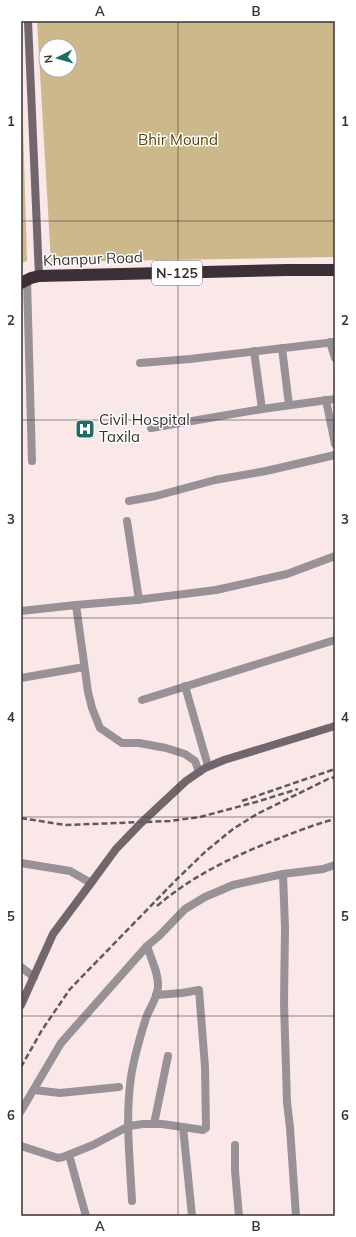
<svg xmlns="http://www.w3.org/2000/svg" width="356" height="1237" viewBox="0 0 356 1237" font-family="Mulish,sans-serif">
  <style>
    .green { fill: #ccb88b; fill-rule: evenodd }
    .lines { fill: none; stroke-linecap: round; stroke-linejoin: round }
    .street { stroke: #989195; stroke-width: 8 }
    .secondary { stroke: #70666b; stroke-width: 8 }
    .highway { stroke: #3c3036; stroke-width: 12 }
    .rail { stroke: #625959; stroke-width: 2.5; stroke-dasharray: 6 3; stroke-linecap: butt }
    .grid { fill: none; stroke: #3a3333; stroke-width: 1; stroke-opacity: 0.55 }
    .labels { text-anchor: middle; stroke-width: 3; stroke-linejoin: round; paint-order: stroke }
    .shield { fill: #fff; stroke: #757070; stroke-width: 1 }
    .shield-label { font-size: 14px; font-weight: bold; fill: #3a3333 }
    .park-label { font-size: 15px; fill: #594304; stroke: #fff }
    .street-label { font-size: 15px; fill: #3a3333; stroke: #fff }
    .poi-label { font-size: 15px; fill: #3a3333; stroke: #fff; text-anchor: start }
    .neatline { fill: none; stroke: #3a3333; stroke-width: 1.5 }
    .grid-label { font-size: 13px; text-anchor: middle; font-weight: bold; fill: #3a3333 }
  </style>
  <rect width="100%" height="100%" fill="#fae7e7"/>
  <g class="green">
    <path d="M37,21h298v236l-284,5zM46,46h24v24h-24z"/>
    <path d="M21,56l6,205 -6,2z"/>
  </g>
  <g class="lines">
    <g class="street">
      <path d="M27,280l5,181"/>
      <path d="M330,342l5,16"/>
      <path d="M282,348l7,57"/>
      <path d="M254,351l8,58"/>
      <path d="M140,363l50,-4 145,-17"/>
      <path d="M326,400l9,44"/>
      <path d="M151,428l111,-19 73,-10"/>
      <path d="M129,501l27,-5 59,-16 51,-9 69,-16"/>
      <path d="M127,521l12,79"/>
      <path d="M76,605l12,87 4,16 8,20 22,15h17l27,5 19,6 10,7 4,11"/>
      <path d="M21,611l55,-6 60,-5 80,-10 71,-16 48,-18"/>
      <path d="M21,678l63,-11"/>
      <path d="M185,686l23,80"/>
      <path d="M142,700l193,-60"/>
      <path d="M21,863l49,8 21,12"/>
      <path d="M283,874l2,54 -1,75 3,99 3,26 6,88"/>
      <path d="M21,967l13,10"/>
      <path d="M34,1090l26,3 59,-6"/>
      <path d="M21,1111l40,-68 86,-97 12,-10 26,-27 20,-12 28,-12 50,-11 40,-5 12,-4"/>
      <path d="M154,1124l14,-68"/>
      <path d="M183,1127l9,89"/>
      <path d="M235,1145v26l4,45"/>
      <path d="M21,1146l37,12 5,-1 30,-12 36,-19 14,-2h19l41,6 3,-2 -1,-61 -6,-77 -17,3 -26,2"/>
      <path d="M69,1155l17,61"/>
      <path d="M132,1201c-2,-40 -7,-83 -1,-124 3,-20 9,-40 15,-59 4,-11 11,-19 12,-31 1,-13 -7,-28 -11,-41"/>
    </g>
    <g class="secondary">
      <path d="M28,21l11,255"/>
      <path d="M21,1005l32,-71 38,-51 25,-34 25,-26 45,-42 19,-13 19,-8 111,-34"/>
    </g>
    <path class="highway" d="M21,283l10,-5 8,-2 248,-6h48"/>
    <g class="rail">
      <path d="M242,801l93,-32"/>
      <path d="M21,818l44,7 105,-4 30,-4 56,-15 42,-13"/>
      <path d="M157,906c36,-31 79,-51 123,-68 18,-7 36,-14 55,-19"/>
      <path d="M21,1067l21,-37 28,-41 105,-108 31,-30 27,-22 24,-15 71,-35 7,-2"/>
    </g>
  </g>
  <path class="grid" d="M178,21v1195M21,221h314M21,420h314M21,618h314M21,817h314M21,1016h314"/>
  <defs>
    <g id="hospital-square" transform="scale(1)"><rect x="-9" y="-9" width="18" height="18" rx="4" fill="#206b67" stroke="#fff"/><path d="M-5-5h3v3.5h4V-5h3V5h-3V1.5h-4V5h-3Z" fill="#fff"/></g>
  </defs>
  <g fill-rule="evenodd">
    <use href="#hospital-square" x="85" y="429"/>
  </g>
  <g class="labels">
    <rect class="shield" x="152" y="261" width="50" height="24" rx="3"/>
    <g class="shield-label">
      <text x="177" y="278">N-125</text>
    </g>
    <g class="park-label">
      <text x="178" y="145">Bhir Mound</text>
    </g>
    <g class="street-label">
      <text transform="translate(93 259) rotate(-2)" y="5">Khanpur Road</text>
    </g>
    <g class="poi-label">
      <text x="99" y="425">Civil Hospital<tspan x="99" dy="17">Taxila</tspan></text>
    </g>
  </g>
  <rect width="356" height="1237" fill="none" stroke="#ffffff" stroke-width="44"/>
  <g transform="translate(58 58) rotate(264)"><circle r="19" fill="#ffffff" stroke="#b0adad"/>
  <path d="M0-3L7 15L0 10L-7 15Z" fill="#206b67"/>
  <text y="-6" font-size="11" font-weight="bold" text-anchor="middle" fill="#3a3333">N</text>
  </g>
  <rect x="22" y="22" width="312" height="1193" class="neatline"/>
  <g class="grid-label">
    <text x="100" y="16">A</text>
    <text x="256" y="16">B</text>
    <text x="11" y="126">1</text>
    <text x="345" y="126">1</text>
    <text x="11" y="325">2</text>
    <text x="345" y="325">2</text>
    <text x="11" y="524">3</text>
    <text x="345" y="524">3</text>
    <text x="11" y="722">4</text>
    <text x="345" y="722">4</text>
    <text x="11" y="921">5</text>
    <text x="345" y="921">5</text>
    <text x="11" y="1120">6</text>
    <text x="345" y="1120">6</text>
    <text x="100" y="1231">A</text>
    <text x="256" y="1231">B</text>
  </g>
</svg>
